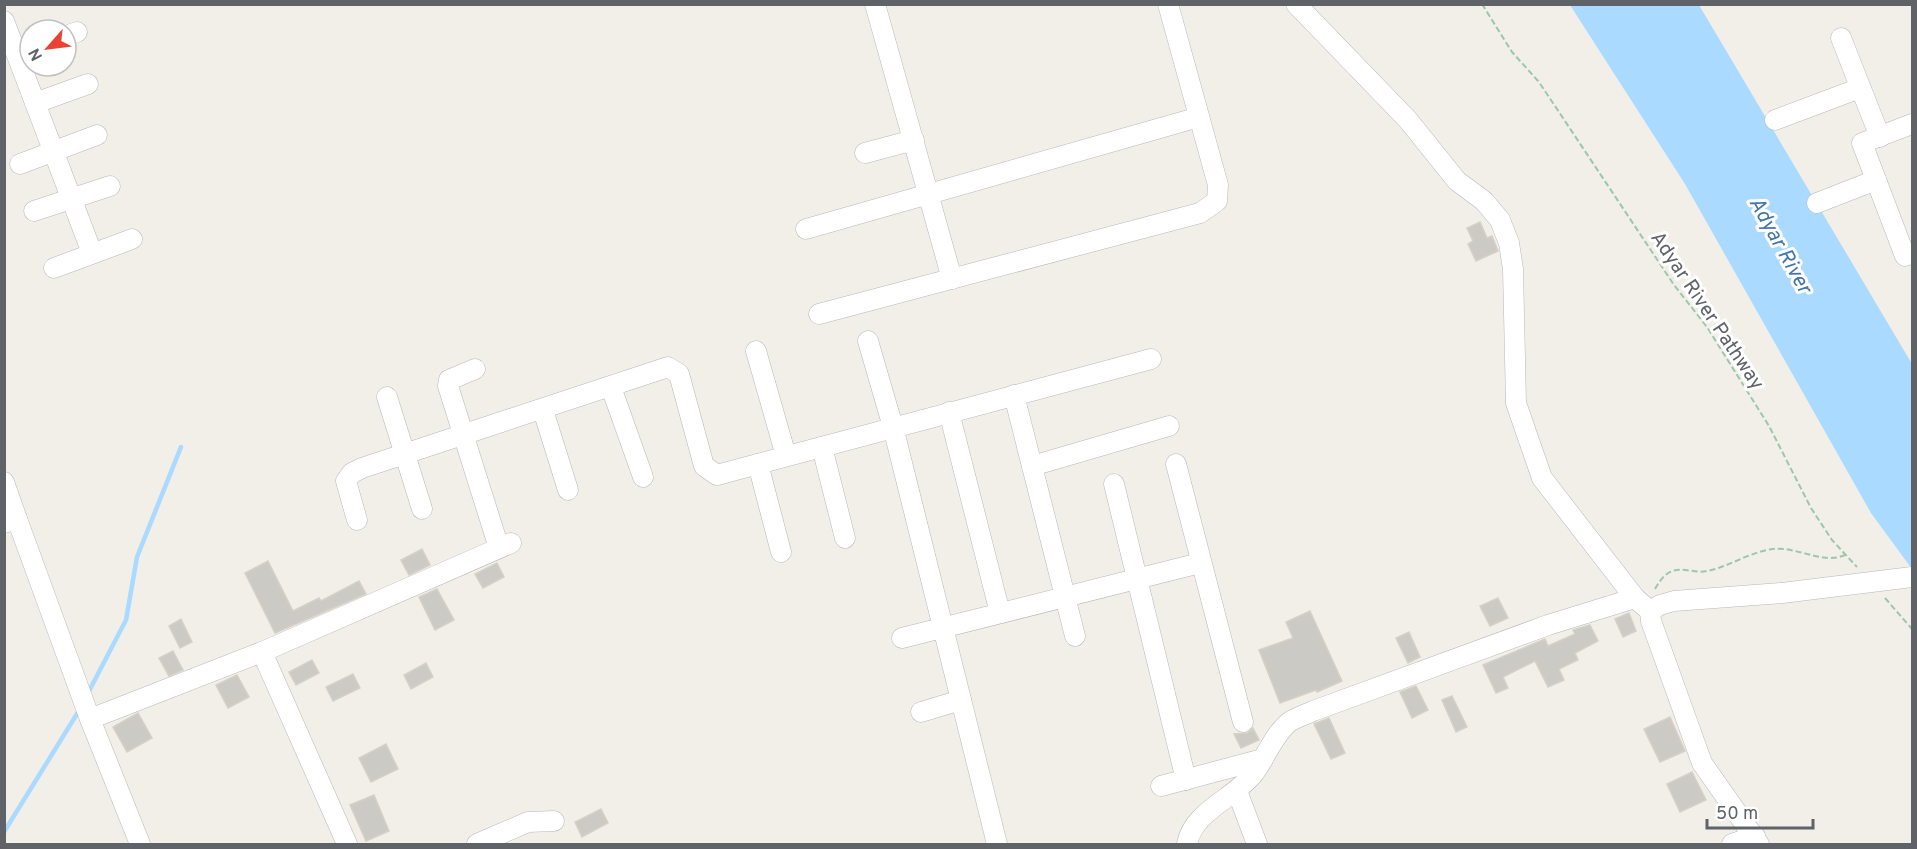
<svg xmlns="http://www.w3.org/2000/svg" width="1917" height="849" viewBox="0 0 1917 849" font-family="Overpass,sans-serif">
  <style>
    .water { fill: #aadaff }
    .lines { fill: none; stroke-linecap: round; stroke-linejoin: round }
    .stream { stroke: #aadaff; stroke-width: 4.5 }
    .building { fill: #cccac5; stroke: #d6d1c6; stroke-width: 1.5 }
    .minor-casing { stroke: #b5b8bc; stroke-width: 21 }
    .path { stroke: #9cc7a9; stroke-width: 2; stroke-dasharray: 6 3; stroke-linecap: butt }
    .minor { stroke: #fff; stroke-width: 20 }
    .minor-bridge-casing { stroke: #b5b8bc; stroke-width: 21; stroke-linecap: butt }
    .minor-bridge { stroke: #fff; stroke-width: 20 }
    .labels { text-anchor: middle; stroke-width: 6; stroke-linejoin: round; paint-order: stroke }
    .street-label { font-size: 20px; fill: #5f6368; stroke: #fff }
    .water-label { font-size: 21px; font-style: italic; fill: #4174aa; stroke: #fff }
  </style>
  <rect width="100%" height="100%" fill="#f1efe8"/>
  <path class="water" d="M1570,5h129l213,359v205l-41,-56 -186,-329z"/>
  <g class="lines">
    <g class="stream">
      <path d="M88,693l38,-73 11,-63 44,-110"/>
      <path d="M4,832l76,-123"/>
    </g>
  </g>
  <g class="building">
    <path d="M1480,222l7,16 5,-2 6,15 -22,10 -8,-17 5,-3 -6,-13z"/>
    <path d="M422,549l8,16 -21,10 -8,-15z"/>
    <path d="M268,561l25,50 26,-13 2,3 38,-20 7,13 -91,39 -30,-60z"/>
    <path d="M497,563l7,14 -21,11 -8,-14z"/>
    <path d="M437,589l17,31 -19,10 -16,-33z"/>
    <path d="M1498,598l10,20 -18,8 -10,-20z"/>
    <path d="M1310,611l32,70 -25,11 -1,-2 -36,13 -21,-53 34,-12 -7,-16z"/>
    <path d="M1629,613l7,18 -13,6 -8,-18z"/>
    <path d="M181,619l11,23 -12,6 -11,-22z"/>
    <path d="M1590,625l8,16 -23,12 3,7 -19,9 5,11 -16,7 -13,-26 -32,16 5,11 -12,5 -13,-28 62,-26 3,7 27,-12 -2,-4z"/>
    <path d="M1409,632l11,25 -12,6 -12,-25z"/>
    <path d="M173,651l10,19 -14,6 -10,-18z"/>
    <path d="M312,660l7,13 -23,12 -7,-13z"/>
    <path d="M426,663l7,14 -22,12 -7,-14z"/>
    <path d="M353,674l7,14 -27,13 -7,-14z"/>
    <path d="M237,675l12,22 -21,11 -12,-23z"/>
    <path d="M1416,686l12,24 -16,8 -12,-26z"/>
    <path d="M1452,696l15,31 -11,5 -14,-32z"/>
    <path d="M138,713l14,25 -25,14 -14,-25z"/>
    <path d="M1670,717l15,34 -25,11 -16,-33z"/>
    <path d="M1329,718l16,35 -14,6 -17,-35z"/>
    <path d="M1253,728l6,12 -18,8 -7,-14 13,-1z"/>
    <path d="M386,744l12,25 -27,13 -12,-24z"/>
    <path d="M1692,772l14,28 -26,12 -13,-28z"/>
    <path d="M374,795l15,36 -23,10 -16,-36z"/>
    <path d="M601,809l7,14 -26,14 -7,-15z"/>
  </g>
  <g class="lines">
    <g class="minor-casing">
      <g id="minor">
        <path d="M875,4l77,275"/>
        <path d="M1296,4l112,116 49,61 27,20 16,19 9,23 4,26 3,134 26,75 93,120 15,13 1,10 51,142 57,81"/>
        <path d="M4,21l88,232"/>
        <path d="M66,36l11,-4"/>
        <path d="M1841,38l39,99"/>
        <path d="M35,103l53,-19"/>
        <path d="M1775,120l85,-32"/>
        <path d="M1912,124l-50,19 43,113 7,-3"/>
        <path d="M865,153l49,-13"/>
        <path d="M20,164l77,-29"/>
        <path d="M1817,203l59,-23"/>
        <path d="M34,211l76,-25"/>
        <path d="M806,229l393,-112"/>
        <path d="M54,268l78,-29"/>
        <path d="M819,314l381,-101 17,-12 1,-16 -50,-181"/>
        <path d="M868,341l25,86 104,417"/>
        <path d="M756,351l30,105"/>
        <path d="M475,369l-26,11 -1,6 51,162"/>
        <path d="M611,387l32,90"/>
        <path d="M1014,395l61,241"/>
        <path d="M387,397l35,112"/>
        <path d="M543,410l25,80"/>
        <path d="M949,412l51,201"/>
        <path d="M822,447l23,91"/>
        <path d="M758,464l23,88"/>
        <path d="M1176,464l67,258"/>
        <path d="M1032,466l137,-40"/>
        <path d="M4,482l13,37"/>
        <path d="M1114,484l72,296"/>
        <path d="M357,520l-11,-39 6,-8 10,-5 306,-101 11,7 25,92 13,9 434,-116"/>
        <path d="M4,523l13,-4 73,200 172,-67 85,192"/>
        <path d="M1650,611l10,-6 14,-4 108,-8"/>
        <path d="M902,638l298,-75"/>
        <path d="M262,652l249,-109"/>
        <path d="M921,712l40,-12"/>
        <path d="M90,719l50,125"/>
        <path d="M1161,786l102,-27"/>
        <path d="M1237,791l20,53"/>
        <path d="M477,844l51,-22 26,-1"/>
        <path d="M1187,844c6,-33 47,-45 67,-71 11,-15 20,-38 34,-50 6,-5 17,-8 25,-12l235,-86 87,-27"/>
        <path d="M1732,844l23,-8"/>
      </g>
    </g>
    <g class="path">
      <path d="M1482,4l30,48 27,30 135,203 33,42 62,99 42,82 21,32 25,27"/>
      <path d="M1655,589c4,-7 8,-13 15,-17 13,-6 24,2 37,-1 22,-4 42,-19 66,-22 23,-3 50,16 72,6"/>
      <path d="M1885,598l27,31"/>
    </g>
    <use href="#minor" class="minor"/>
    <g class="minor-bridge-casing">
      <path id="minor-bridge" d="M1782,593l130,-16"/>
    </g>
    <use href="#minor-bridge" class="minor-bridge"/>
  </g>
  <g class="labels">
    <g class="street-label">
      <text transform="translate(1708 310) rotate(56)" y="7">Adyar River Pathway</text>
    </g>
    <g class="water-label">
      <text transform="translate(1781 245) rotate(61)" y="7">Adyar River</text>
    </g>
  </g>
  <rect width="1917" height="849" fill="none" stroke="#5f6368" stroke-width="12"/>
  <g transform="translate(48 48) rotate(242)"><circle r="28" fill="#ffffff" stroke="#bfc1c3" stroke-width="1.5"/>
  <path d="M0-4.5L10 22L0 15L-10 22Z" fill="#ea4335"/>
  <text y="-9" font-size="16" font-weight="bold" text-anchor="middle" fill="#5f6368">N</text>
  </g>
  <path d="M1707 819v9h106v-9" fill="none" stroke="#5f6368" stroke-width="3"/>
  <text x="1716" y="819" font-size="18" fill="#5f6368" stroke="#ffffff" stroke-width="4.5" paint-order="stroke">50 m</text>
</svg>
